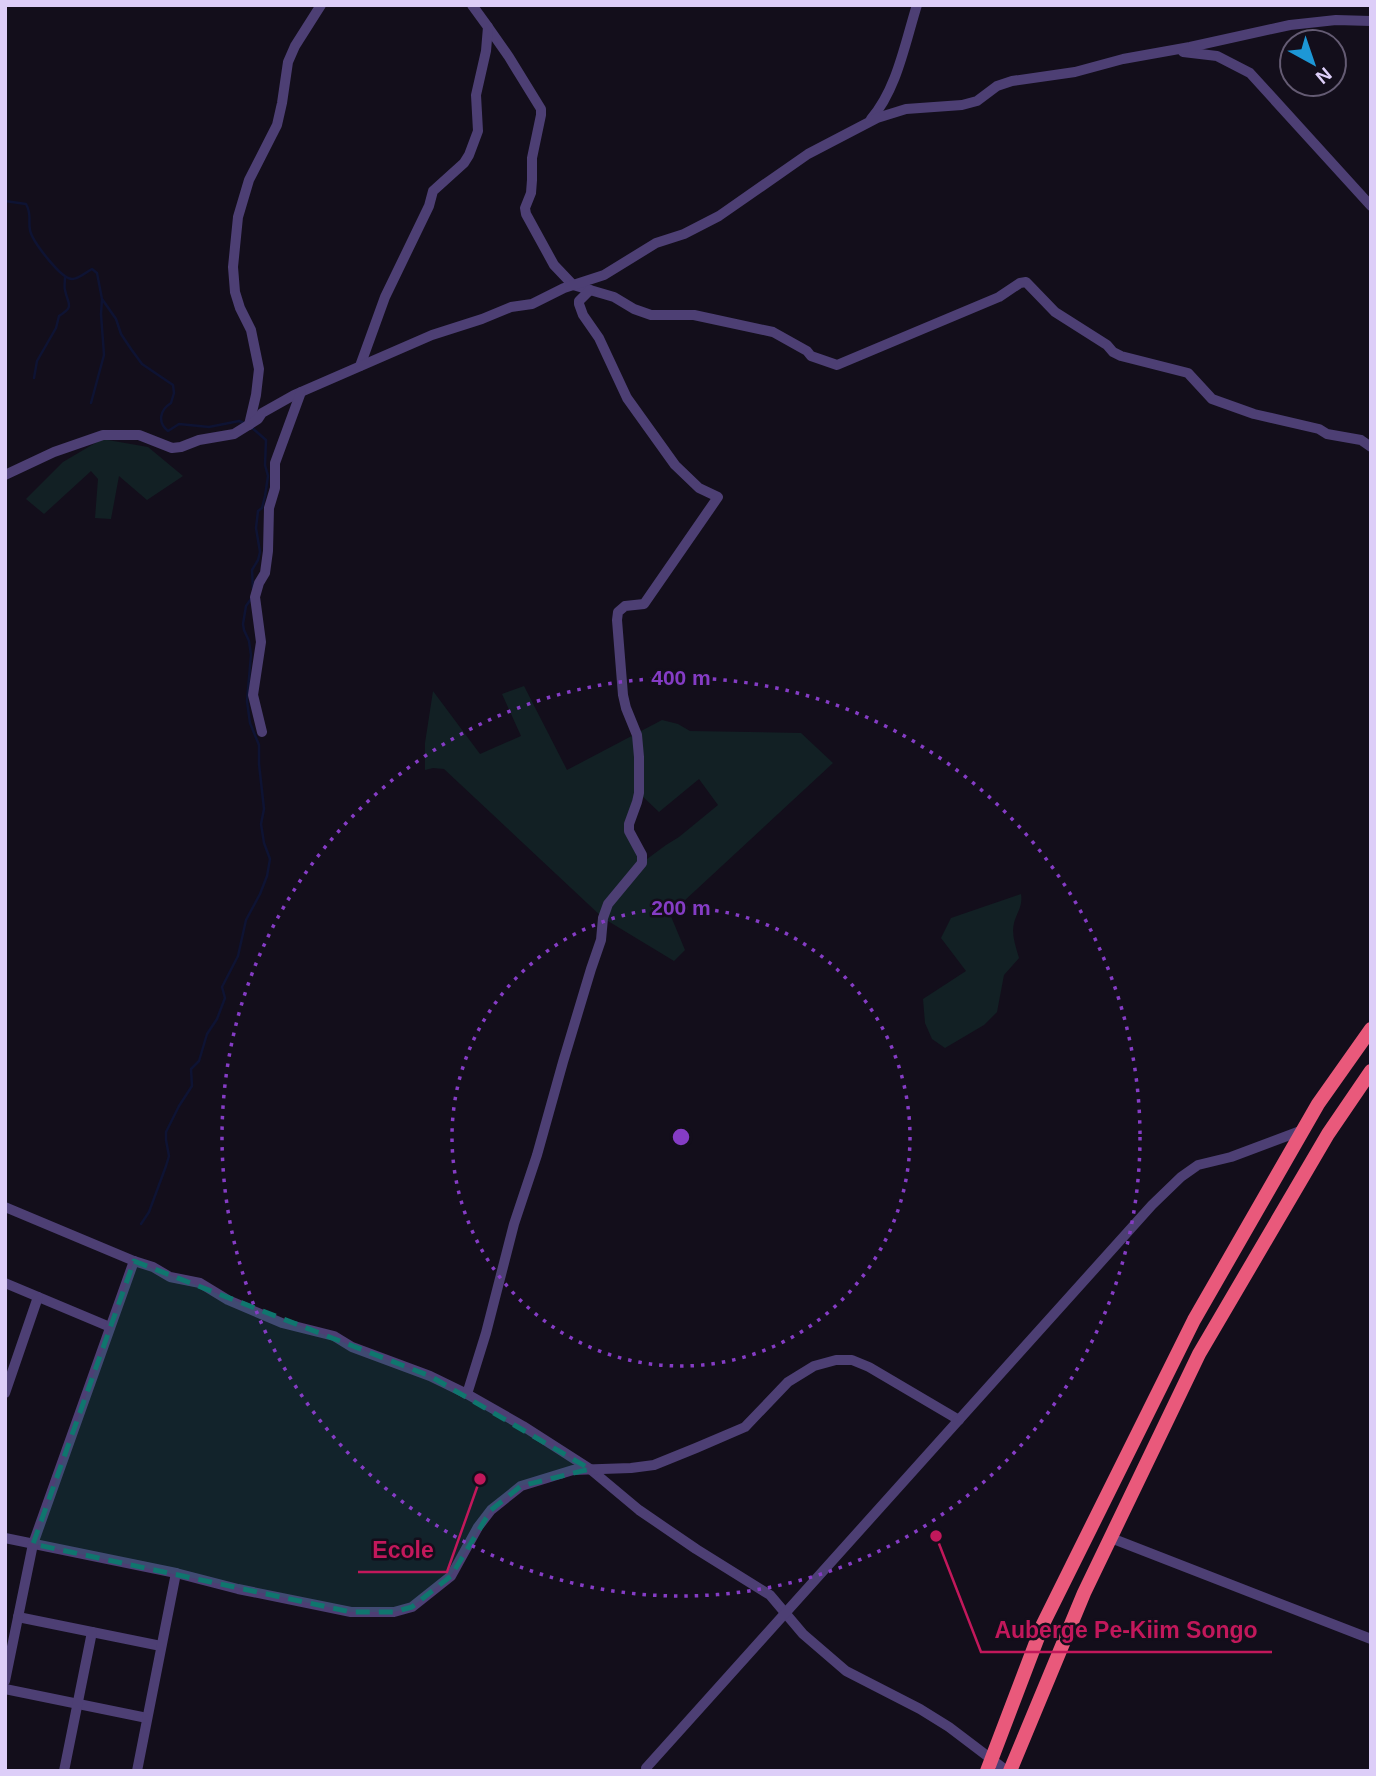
<svg xmlns="http://www.w3.org/2000/svg" width="1376" height="1776" viewBox="0 0 1376 1776" font-family="Arial,sans-serif">
  <style>
    .green { fill: #122024; fill-rule: evenodd }
    .lines { fill: none; stroke-linecap: round; stroke-linejoin: round }
    .stream { stroke: #0e1333; stroke-width: 2.5 }
    .minor { stroke: #4d3f74; stroke-width: 10 }
    .highway { stroke: #e9597b; stroke-width: 14 }
    .marked { fill: #0f766e; fill-opacity: 0.2; stroke: #0f766e; stroke-width: 5; stroke-dasharray: 14 9; stroke-linejoin: round }
    .ring { fill: none; stroke: #853cc5; stroke-width: 3.5; stroke-dasharray: 3.5 7 }
    .centre { fill: #853cc5; stroke: #130e1b; stroke-width: 3.5 }
    .ring-label { font-size: 21px; text-anchor: middle; font-weight: bold; fill: #853cc5; stroke: #130e1b; stroke-width: 5; stroke-linejoin: round; paint-order: stroke }
    .leader { fill: none; stroke: #c2185b; stroke-width: 2.5 }
    .callout-dot { fill: #c2185b; stroke: #130e1b; stroke-width: 2.5 }
    .callout-label { font-size: 23px; text-anchor: middle; font-weight: bold; fill: #c2185b; stroke: #130e1b; stroke-width: 5; stroke-linejoin: round; paint-order: stroke }
  </style>
  <rect width="100%" height="100%" fill="#130e1b"/>
  <g class="green">
    <path d="M102,439l46,8 35,29 -36,24 -28,-24 -8,43 -16,-1 3,-39 -7,-8 -47,43 -18,-15 37,-37z"/>
    <path d="M524,686l43,84 95,-50 16,4 12,7 111,2 32,30 -163,151 15,36 -11,11 -71,-43 -159,-149 -11,-1 -8,2v-27l8,-52 47,63 41,-18 -19,-42zM699,779l19,26 -39,32 -13,8 -23,17 -14,-38 11,-30 19,18z"/>
    <path d="M1021,894c2,12 -4,18 -7,29 -3,12 2,24 5,35l-15,17 -7,37 -13,13 -39,23 -13,-9 -7,-16 -2,-24 43,-28 -25,-33 10,-20z"/>
  </g>
  <g class="lines">
    <g class="stream">
      <path d="M5,201l21,3c6,11 2,15 4,26 2,11 31,49 42,49 7,0 14,-7 20,-10l5,4 5,26 14,20 5,15 10,15 11,15 31,21 1,8 -3,10c-11,7 -14,19 -3,28l11,-7 30,3 30,-6 5,2"/>
      <path d="M34,378l3,-17 19,-33 3,-12c16,-10 9,-11 6,-26 -1,-2 0,-10 0,-12"/>
      <path d="M91,403l13,-48 -3,-41 1,-15"/>
      <path d="M250,426l16,14 -1,25 3,11 -3,20 -3,12 -4,3 -2,17 4,24 -2,8 -6,10 1,19"/>
      <path d="M141,1224l8,-12 17,-46 3,-10 -3,-16v-8l13,-26 13,-20 -1,-17 8,-8 8,-27 10,-15 8,-21 -3,-11 16,-31 8,-36 14,-26 7,-18 3,-17 -6,-16 -3,-19 3,-15 -5,-45v-19l-9,-22 -3,-22 4,-46 -2,-14 -5,-11 -1,-6 3,-18 5,-7"/>
    </g>
    <g class="minor">
      <path d="M488,27l21,30 32,52v6l-9,43v22l-1,13 -6,15 1,6 28,51 19,20 41,12 20,12 17,6h43l79,17 34,19 4,5 26,9 162,-68 21,-14 6,-1 29,30 52,33 6,7 8,4 67,17 24,26 42,15 65,15 8,5 34,6 10,7"/>
      <path d="M1183,52l34,4 33,17 121,133"/>
      <path d="M871,119c26,-30 34,-76 46,-114"/>
      <path d="M360,366l25,-69 44,-91 4,-15 31,-28 5,-8 9,-24 -2,-36 10,-44 2,-24 -16,-22"/>
      <path d="M249,425l7,-30 3,-26 -8,-39 -11,-22 -5,-16 -2,-25 5,-50 11,-37 28,-55 5,-22 6,-41 7,-16 26,-41"/>
      <path d="M5,475l49,-23 49,-17h36l33,13 9,-1 18,-7 35,-6 24,-15 4,-6 32,-18 138,-60 50,-16 29,-12 21,-3 32,-16 40,-13 52,-32 28,-9 35,-18 89,-62 69,-36 29,-9 56,-4 15,-4 20,-15 15,-5 63,-9 48,-13 67,-12 100,-22 46,-5 35,1"/>
      <path d="M262,732l-9,-37 8,-53 -6,-45 4,-14 6,-10 3,-22 1,-43 6,-20v-25l26,-71"/>
      <path d="M5,1207l129,54 19,6 17,10 30,6 28,17 54,23 52,13 18,11 78,29 37,18 56,32 67,43 49,41 57,39 74,46 33,39 43,37 74,38 29,18 58,44"/>
      <path d="M5,1283l105,44"/>
      <path d="M5,1393l33,-96"/>
      <path d="M467,1394l19,-61 28,-109 23,-69 26,-93 28,-93 10,-29 2,-22 5,-14 34,-41v-8l-13,-24v-7l8,-22 2,-9v-36l-2,-22 -11,-27 -3,-13 -6,-75 1,-8 7,-6 19,-2 74,-107 -19,-9 -24,-23 -48,-67 -28,-60 -16,-23 -4,-11v-3l11,-11"/>
      <path d="M5,1538l171,35 62,16 113,23h43l18,-5 39,-31 27,-49 13,-17 30,-24 52,-16 58,-2 23,-3 42,-17 49,-21 43,-45 26,-16 22,-6h16l17,7 90,53"/>
      <path d="M1111,1538l260,101"/>
      <path d="M18,1617l143,29"/>
      <path d="M5,1681l28,-137 101,-283"/>
      <path d="M5,1689l142,29"/>
      <path d="M646,1768l506,-563 29,-28 17,-12 33,-8 72,-27"/>
      <path d="M64,1771l28,-139"/>
      <path d="M137,1771l39,-198"/>
    </g>
    <g class="highway">
      <path d="M987,1771l56,-147 151,-304 124,-216 53,-75"/>
      <path d="M1010,1771l74,-178 115,-239 129,-220 43,-63"/>
    </g>
  </g>
  <path class="marked" d="M134,1261l296,115 160,93 -69,17 -30,24 -40,66 -39,31 -18,5h-43l-318,-68z"/>
  <g class="ring">
    <circle cx="681" cy="1137" r="229"/>
    <circle cx="681" cy="1137" r="459"/>
  </g>
  <circle cx="681" cy="1137" r="10" class="centre"/>
  <g class="ring-label">
    <text x="681" y="685">400 m</text>
    <text x="681" y="915">200 m</text>
  </g>
  <path class="leader" d="M480 1479L447 1572H358M936 1536L981 1652H1272"/>
  <g class="callout-dot">
    <circle cx="480" cy="1479" r="7"/>
    <circle cx="936" cy="1536" r="7"/>
  </g>
  <g class="callout-label">
    <text x="403" y="1558">Ecole</text>
    <text x="1126" y="1638">Auberge Pe-Kiim Songo</text>
  </g>
  <rect width="1376" height="1776" fill="none" stroke="#ddcef8" stroke-width="14"/>
  <g transform="translate(1313 63) rotate(140)"><circle r="33" fill="#130e1b" stroke="#645b73" stroke-width="2"/>
  <path d="M0-5L12 26L0 18L-12 26Z" fill="#1d97d6"/>
  <text y="-10" font-size="19" font-weight="bold" text-anchor="middle" fill="#ddcef8">N</text>
  </g>
</svg>
